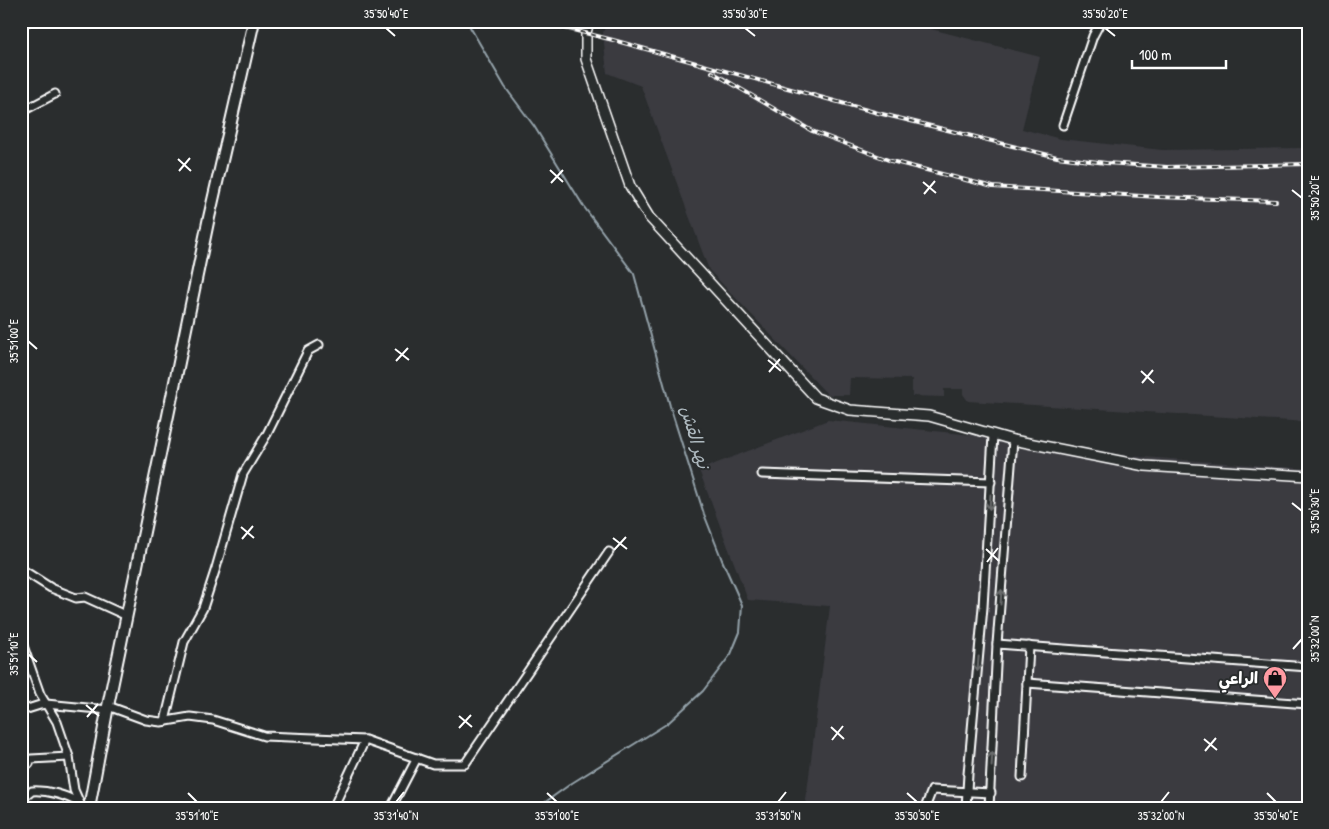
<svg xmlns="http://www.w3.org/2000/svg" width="1329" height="829" viewBox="0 0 1329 829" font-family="'Patrick Hand','Playpen Sans Arabic',sans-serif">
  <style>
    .built { fill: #3b3b41 }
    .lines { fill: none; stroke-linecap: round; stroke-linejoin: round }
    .stream { stroke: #94a2aa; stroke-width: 2 }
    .minor-casing { stroke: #fff; stroke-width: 11 }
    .tertiary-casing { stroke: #fff; stroke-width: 12 }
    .secondary-casing { stroke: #fff; stroke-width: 14 }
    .minor { stroke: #2a2d2e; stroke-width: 7 }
    .tertiary { stroke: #2a2d2e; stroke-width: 9 }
    .secondary { stroke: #2a2d2e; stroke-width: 10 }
    .rail-casing { stroke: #fff; stroke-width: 4 }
    .rail { stroke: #2a2d2e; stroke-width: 2; stroke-dasharray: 5.5; stroke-linecap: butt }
    .oneway { stroke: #6a6c6d }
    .ticks { fill: none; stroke: #fff; stroke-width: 2 }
    .labels { text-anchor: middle; stroke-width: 4; stroke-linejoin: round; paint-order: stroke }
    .poi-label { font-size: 16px; font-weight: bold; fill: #fff; stroke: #2a2d2e; text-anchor: end }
    .water-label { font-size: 18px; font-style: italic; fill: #aeb9bf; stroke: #2a2d2e }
    .neatline { fill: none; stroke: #fff; stroke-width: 2 }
    .ticks-label { font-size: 12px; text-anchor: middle; fill: #fff }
  </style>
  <rect width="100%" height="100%" fill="#2a2d2e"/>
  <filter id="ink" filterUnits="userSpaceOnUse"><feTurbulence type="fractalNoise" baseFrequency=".02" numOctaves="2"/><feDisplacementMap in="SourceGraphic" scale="10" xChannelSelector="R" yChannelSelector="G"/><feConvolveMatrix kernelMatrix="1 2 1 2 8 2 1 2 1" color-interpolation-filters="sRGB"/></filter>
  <g filter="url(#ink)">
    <g class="built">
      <path d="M607,21h24l13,4 32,-1 16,-3h208l140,36 -18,72 39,10 101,11 146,-2v274l-340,-21 -5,-7v-5h-19v8l-32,-1v-17l-62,-1 -1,17h-21l-119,-125 -68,-184 -34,-13 -4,-40z"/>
      <path d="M828,420l154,16 37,12 289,21v339h-503l25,-202 -82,-6 -49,-130z"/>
    </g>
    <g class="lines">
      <path class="stream" d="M470,21v6l35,60 29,39 50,81 50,67 36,132 34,108 18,46 20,45 -2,27 -9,22 -28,37 -35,32 -96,60 -35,25"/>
      <g class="minor-casing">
        <g id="minor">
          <path d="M21,112l34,-18"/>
          <path d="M1063,125l30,-89 8,-15"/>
          <path d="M762,474l229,8"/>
          <path d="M21,569l30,19 25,10 9,-1 42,19"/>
          <path d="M21,640l19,54 17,28 12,35 5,33 8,18"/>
          <path d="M997,644l311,23"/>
          <path d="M1027,683l281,21"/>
          <path d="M108,706l38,14 15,2 29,-5 23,3 51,16 101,4 68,24h32l144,-212"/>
          <path d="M21,711l19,-6 6,-1 62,6"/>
          <path d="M165,721l19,-79 19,-34 13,-40 27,-94 24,-40 41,-83 11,-6"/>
          <path d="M21,766l8,-2 2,-5 38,-2"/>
          <path d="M1022,777l7,-131"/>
          <path d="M27,795l5,-4c15,-1 34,4 47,12"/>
          <path d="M333,808l32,-68"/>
          <path d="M391,808l26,-50"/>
          <path d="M925,808l7,-18 59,3"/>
          <path d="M966,808l2,-34 15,-167 10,-172"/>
          <path d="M989,808l8,-164 16,-204"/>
        </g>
      </g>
      <g class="tertiary-casing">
        <path id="tertiary" d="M589,21l-3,12v26l44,127 19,31 167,181 34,12 79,6 84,24 132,26 163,10"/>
      </g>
      <g class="secondary-casing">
        <path id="secondary" d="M89,808l19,-102 100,-484 46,-201"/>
      </g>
      <use href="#minor" class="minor"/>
      <use href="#tertiary" class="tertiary"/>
      <use href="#secondary" class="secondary"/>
      <g class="rail-casing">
        <g id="rail">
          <path d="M537,21l76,19 265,73 179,44 49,6 61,4 141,-3"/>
          <path d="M21,29l15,-8"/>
          <path d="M712,72l100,59 79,30 102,26 165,10 118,4"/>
        </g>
      </g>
      <use href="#rail" class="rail"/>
    </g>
    <defs><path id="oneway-shaft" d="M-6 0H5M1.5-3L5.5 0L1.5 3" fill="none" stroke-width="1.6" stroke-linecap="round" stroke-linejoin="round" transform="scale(1.25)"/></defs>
    <g class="oneway">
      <use href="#oneway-shaft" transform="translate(990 502) rotate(94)"/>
      <use href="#oneway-shaft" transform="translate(1001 597) rotate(-86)"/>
      <use href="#oneway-shaft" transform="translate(978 664) rotate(95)"/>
      <use href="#oneway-shaft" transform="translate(992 759) rotate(-87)"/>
    </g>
  </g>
  <path class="ticks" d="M386,28l9,8M745,28l10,8M1105,28l10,8M178,159l13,12M550,170l13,12M179,171l11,-13M923,182l13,11M551,183l12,-13M1292,190l10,8M924,194l11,-13M28,341l9,8M395,349l14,11M768,360l13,11M396,361l12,-13M1141,371l13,12M769,372l11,-13M1142,383l11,-13M1292,503l10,8M241,527l13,11M613,538l14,11M242,539l11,-13M986,549l13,12M614,550l12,-13M987,562l11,-14M1293,649l9,-10M28,654l9,8M86,705l13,11M459,716l13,11M87,717l11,-13M831,727l13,12M459,728l12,-13M1204,739l13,11M832,740l11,-14M1205,751l11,-13M188,793l9,9M547,793l10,9M907,793l10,9M1267,793l9,9M396,802l8,-10M778,802l8,-10M1161,802l8,-10"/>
  <defs>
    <g id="shop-pin" transform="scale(1.25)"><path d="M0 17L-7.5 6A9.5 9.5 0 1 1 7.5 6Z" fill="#ff9aa2" stroke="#2a2d2e"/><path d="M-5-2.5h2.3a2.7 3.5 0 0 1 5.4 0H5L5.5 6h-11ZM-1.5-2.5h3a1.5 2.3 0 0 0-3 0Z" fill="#111"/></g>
  </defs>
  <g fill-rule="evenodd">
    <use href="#shop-pin" x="1275" y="678"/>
  </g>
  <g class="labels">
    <g class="poi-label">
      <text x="1258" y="684">الراعي</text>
    </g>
    <g class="water-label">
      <text transform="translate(695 437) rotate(74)" y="6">نهر القش</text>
    </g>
  </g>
  <rect width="1329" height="829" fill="none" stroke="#2a2d2e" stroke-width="55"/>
  <path d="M1132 60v8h94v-8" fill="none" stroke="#ffffff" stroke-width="2.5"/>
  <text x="1139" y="60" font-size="15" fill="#ffffff" stroke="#2a2d2e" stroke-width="4" paint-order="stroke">100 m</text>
  <rect x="28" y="28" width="1274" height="774" class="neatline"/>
  <g class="ticks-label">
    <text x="386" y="18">35°50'40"E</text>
    <text x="745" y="18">35°50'30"E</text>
    <text x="1105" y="18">35°50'20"E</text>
    <text transform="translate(1315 198) rotate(-90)" y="4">35°50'20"E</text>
    <text transform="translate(14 341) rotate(-90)" y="4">35°51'00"E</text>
    <text transform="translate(1315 511) rotate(-90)" y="4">35°50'30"E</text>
    <text transform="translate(1315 639) rotate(-90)" y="4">35°32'00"N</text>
    <text transform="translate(14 654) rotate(-90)" y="4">35°51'10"E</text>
    <text x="197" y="820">35°51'10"E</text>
    <text x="396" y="820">35°31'40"N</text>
    <text x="557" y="820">35°51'00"E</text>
    <text x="778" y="820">35°31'50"N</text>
    <text x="917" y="820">35°50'50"E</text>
    <text x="1161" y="820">35°32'00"N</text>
    <text x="1276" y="820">35°50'40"E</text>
  </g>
</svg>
